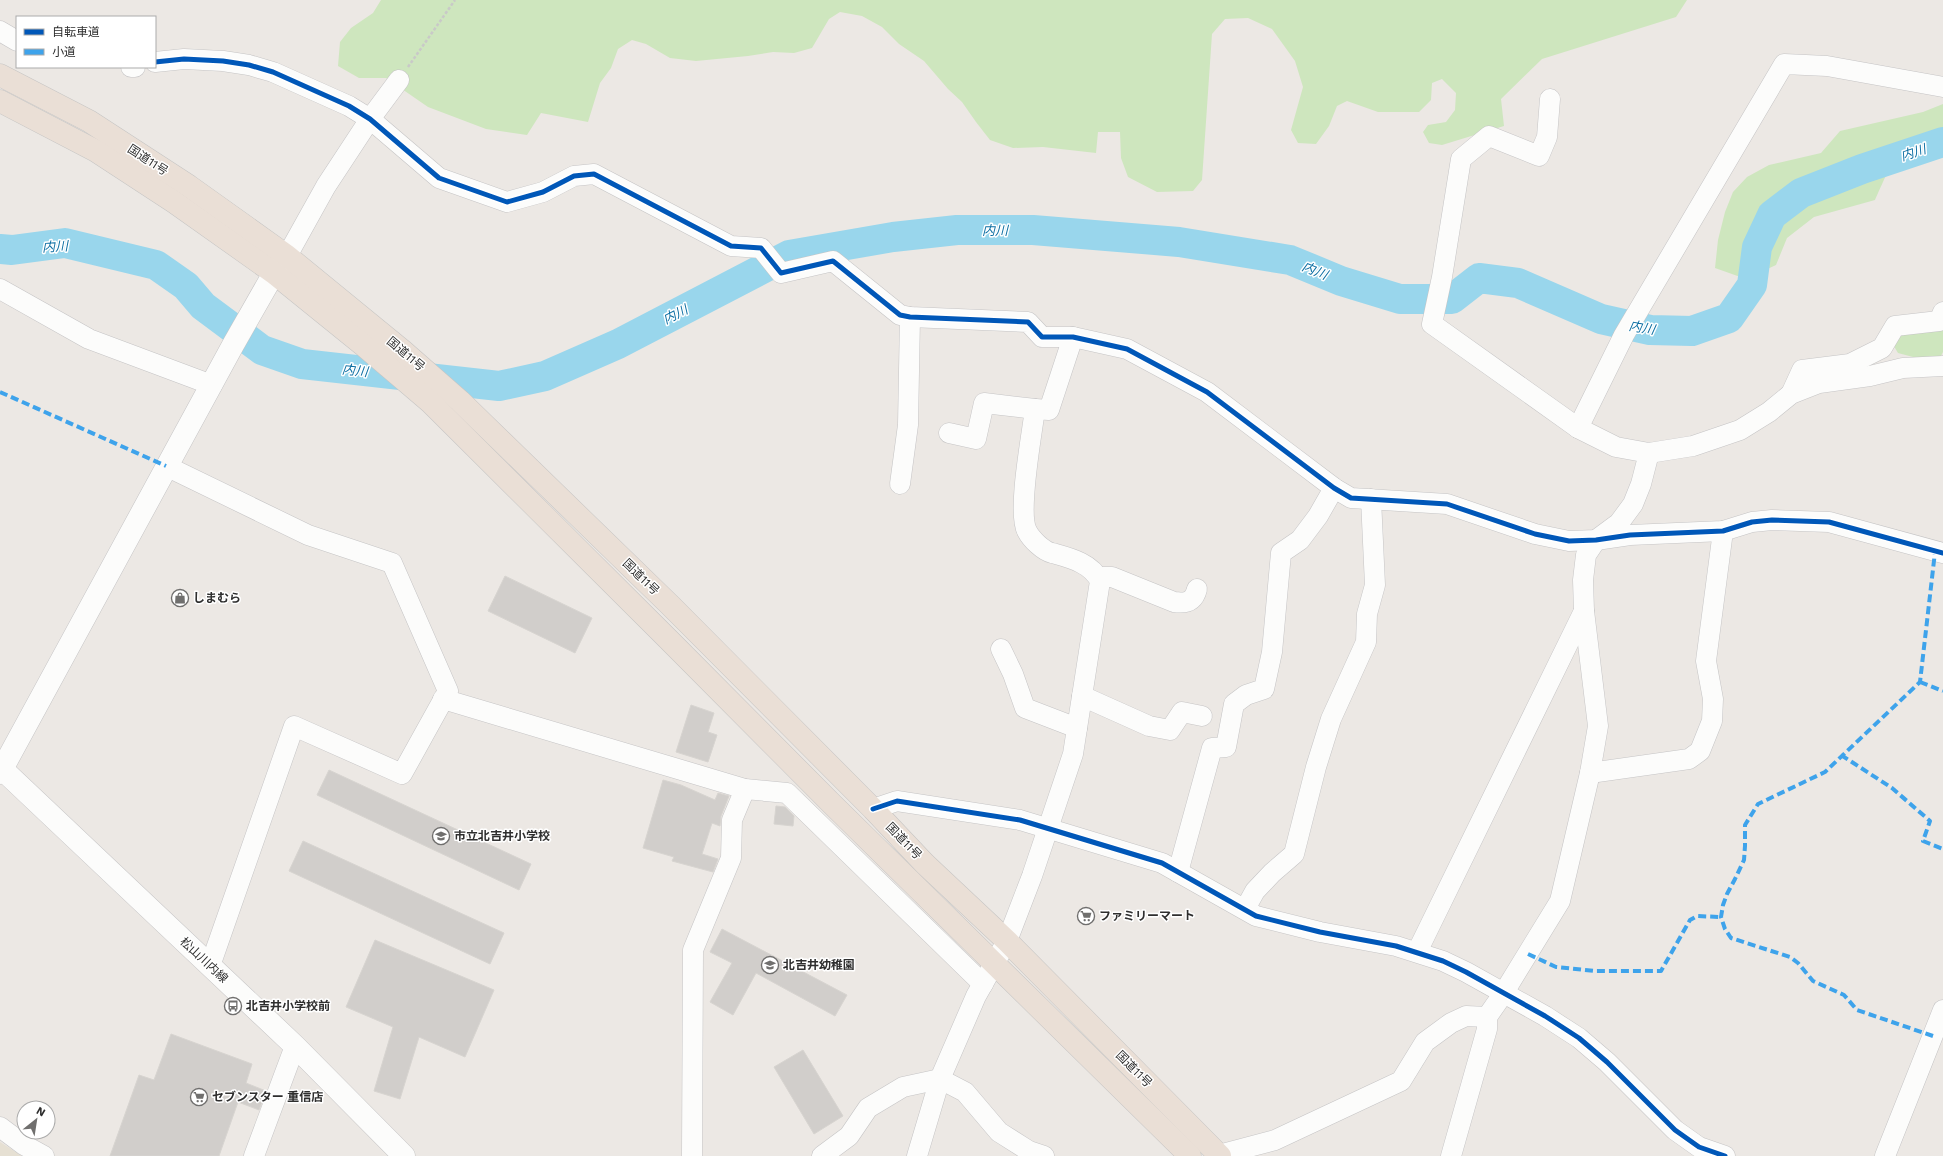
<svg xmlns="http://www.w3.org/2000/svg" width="1943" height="1156" viewBox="0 0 1943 1156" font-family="'Work Sans','Noto Sans JP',sans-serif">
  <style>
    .education { fill: #e6e0d3 }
    .green { fill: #cee6be }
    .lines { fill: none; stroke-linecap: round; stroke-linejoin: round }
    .river { stroke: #99d6ec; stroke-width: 30 }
    .building { fill: #d1cecb; stroke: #d7d4d0 }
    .street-casing { stroke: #c5c4c5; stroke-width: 21 }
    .secondary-casing { stroke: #c5c4c5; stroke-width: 23 }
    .highway-casing { stroke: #c6c5c4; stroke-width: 23 }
    .path { stroke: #c9c9c8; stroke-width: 2.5; stroke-dasharray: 3 2; stroke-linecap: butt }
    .street { stroke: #fcfcfb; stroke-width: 20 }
    .secondary { stroke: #fcfcfb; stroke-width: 22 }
    .highway { stroke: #eadfd6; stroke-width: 22 }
    .quiet { stroke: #3ea3eb; stroke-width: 4; stroke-dasharray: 8 4; stroke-linecap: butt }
    .cycleway-casing { stroke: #fff; stroke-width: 8 }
    .cycleway { stroke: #0057b8; stroke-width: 5 }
    .labels { text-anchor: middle; stroke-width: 3; stroke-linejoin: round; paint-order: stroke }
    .street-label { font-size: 12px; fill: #2e2e2e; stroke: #fff }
    .poi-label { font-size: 12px; font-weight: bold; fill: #2e2e2e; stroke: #fff; text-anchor: start }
    .water-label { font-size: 13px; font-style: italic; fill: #0d6fa3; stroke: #fff }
  </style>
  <rect width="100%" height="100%" fill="#ece8e4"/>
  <path class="education" d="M0,1142l22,14h-22z"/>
  <g class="green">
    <path d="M381,0h1306l-11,17 -134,42 -41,40 3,27 -62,19 -13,-2 -6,-11 5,-7 18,-3 9,-12 1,-17 -14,-14 -10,4 -1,17 -12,12h-41l-31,-11 -10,5 -8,20 -13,18 -18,-1 -7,-13 12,-43 -8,-26 -23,-32 -24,-11 -23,1 -13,15 -10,146 -9,11 -36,1 -29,-15 -7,-19 -1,-26h-22l-2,21 -53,-6 -30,1 -23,-8 -14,-18 -14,-20 -14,-13 -24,-28 -25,-17 -17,-17 -20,-11 -22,-4 -11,7 -17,29 -18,5 -21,-1 -25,4 -52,5 -26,-3 -24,-14 -14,-4 -14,9 -7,19 -11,15 -12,39 -47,-9 -14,22 -41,-6 -58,-22 -42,-29h-27l-21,-12 2,-24 11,-14 22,-15z"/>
    <path d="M1943,104v51l-10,-15c-10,-1 -18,0 -27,5 -10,5 -26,44 -31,55l-61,17 -27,21 -11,27 -30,14 -31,-11 3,-28 7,-28 8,-20 14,-15 22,-12 52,-12 19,-22 83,-19z"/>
    <path d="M1943,325v27l-3,6 -27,-1 -15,-4 -6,-10 7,-10z"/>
  </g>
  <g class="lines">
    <path class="river" d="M0,249l12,1 53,-7 91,22 30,21 17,20 59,44 40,14 197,22 46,-10 73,-32 171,-89 104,-18 64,-7h76l146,12 111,18 51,21 59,18h52l27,-21 39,5 83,36 49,11 42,1 37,-13 23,-33 5,-38 15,-32 29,-22 61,-24 81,-27"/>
  </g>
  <g class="building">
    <path d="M505,576l87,42 -17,35 -87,-42z"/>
    <path d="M691,705l23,8 -6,19 9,3 -9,27 -32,-10z"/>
    <path d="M329,770l202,94 -12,26 -202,-95z"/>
    <path d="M663,780l18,5 34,15 3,-7 11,3 -8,20 -1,10 -8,-3 -10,31 16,5 -5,13 -41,-11 2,-4 -31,-9z"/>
    <path d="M776,806l9,1 9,9 -1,10 -19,-2z"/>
    <path d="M303,841l201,92 -14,31 -201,-93z"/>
    <path d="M722,929l125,66 -12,21 -79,-43 -23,42 -23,-13 22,-39 -22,-11z"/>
    <path d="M375,940l119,50 -29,67 -46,-20 -19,62 -26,-8 19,-64 -47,-20z"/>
    <path d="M171,1034l81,30 -6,19 20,8 -7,19 -21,-8 -19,54h-109l29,-81 15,5z"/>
    <path d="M803,1050l40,66 -29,18 -40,-67z"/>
  </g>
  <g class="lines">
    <g class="street-casing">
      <g id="street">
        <path d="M0,31l17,10"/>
        <path d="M155,62l29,-3 39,2 26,4 24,7 76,34 21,13 69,59 68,24 36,-10 31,-16 20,-2 137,72 30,2 20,25 52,-12 67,54 10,2 118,5 14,15h31l54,12 80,43 127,96 17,10 96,6 88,30 34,7 27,-1 34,-5 93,-4 29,-9 20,-2 57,2 114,31"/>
        <path d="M131,67h4"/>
        <path d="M1550,99l-3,38 -8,19 -50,-20 -28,23 -19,118 -10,47 146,104 38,19 33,6 44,-7 47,-16 29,-18 22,-18 28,-11 51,-7 33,-8 40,-2"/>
        <path d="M287,256l39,-70 44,-67 29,-39"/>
        <path d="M0,289l89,50 123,46"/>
        <path d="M1791,394l11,-24 48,-6 32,-16 13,-22 44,-5 4,-9"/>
        <path d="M1578,428l46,-93 160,-271 43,2 116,21"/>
        <path d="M949,433l27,6 8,-36 51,6"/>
        <path d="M166,466l142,69 84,28 56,128 -46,83 -108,-48 -84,240"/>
        <path d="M900,484l8,-59 2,-108"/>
        <path d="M1099,577h13l62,25c13,2 20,-1 23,-13"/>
        <path d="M1001,649l12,25 12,34 52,20"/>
        <path d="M1082,696l67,30 21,4 12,-18 20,4"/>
        <path d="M443,699l302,90 42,4 196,191"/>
        <path d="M1590,773l99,-14 11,-8 12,-30 1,-22 -7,-38 17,-130"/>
        <path d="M873,809l24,-8 123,19 142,43 94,53 64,16 76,14 47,15 23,11 79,44 34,22 28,24 68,68 24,17 26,9"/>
        <path d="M1178,872l34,-124 14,-1 8,-43 12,-9 18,-6 8,-37 9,-99 19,-13 18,-24 16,-28"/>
        <path d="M1245,909l10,-18 17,-18 22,-19 22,-87 15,-48 35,-77 1,-28 8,-29 -4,-86"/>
        <path d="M1417,952l167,-341"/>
        <path d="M0,1127l24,18 20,11"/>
        <path d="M1219,1155l56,-15 126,-59 24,-39 26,-19 15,-7 21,1"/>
        <path d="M254,1156l41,-110"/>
        <path d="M692,1156l1,-206 38,-92 1,-38 13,-31"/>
        <path d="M822,1156l27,-20 19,-28 35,-21 37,-8 25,13 34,40 30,19 15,5"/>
        <path d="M917,1156l23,-77 36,-83 31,-55 25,-65 41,-122 27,-173c-9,-18 -30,-23 -48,-28 -9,-2 -21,-14 -25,-22 -10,-19 5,-97 8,-122l14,1 24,-73"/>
        <path d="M1451,1156l36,-127v-12l16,-23 57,-93 30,-128 8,-47 -14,-115 -1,-31 3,-25 10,-15 23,-17 14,-19 8,-20 8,-31"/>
        <path d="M1885,1156l58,-146"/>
      </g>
    </g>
    <g class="secondary-casing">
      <g id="secondary">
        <path d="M0,767l295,279 109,110"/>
        <path d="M0,773l233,-428 41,-72 12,-15"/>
      </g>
    </g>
    <g class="highway-casing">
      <g id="highway">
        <path d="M0,75l89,46 100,65 98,70 116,95 57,50 211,205 202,203 52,55 82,77 213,215"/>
        <path d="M0,101l96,50 78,51 100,71 89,72 68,58 237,236 164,165 358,352"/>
      </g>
    </g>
    <path class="path" d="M408,67l47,-67"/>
    <use href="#street" class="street"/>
    <use href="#secondary" class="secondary"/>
    <use href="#highway" class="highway"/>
    <g class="quiet">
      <path d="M0,392l166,74"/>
      <path d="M1920,682l23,9"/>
      <path d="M1841,755l51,33 38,33 -7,20 20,8"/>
      <path d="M1528,954l28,13 40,4h65l29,-51 7,-4 24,1"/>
      <path d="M1933,1036l-76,-26 -13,-15 -31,-14 -15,-18 -8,-6 -59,-19 -6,-9 -4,-12 2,-12 4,-11 8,-15 9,-19 1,-14v-21l13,-21 67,-32 95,-90 15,-130"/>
    </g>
    <g class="cycleway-casing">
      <g id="cycleway">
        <path d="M155,62l29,-3 39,2 26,4 24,7 76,34 21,13 69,59 68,24 36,-10 31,-16 20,-2 137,72 30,2 20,25 52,-12 67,54 10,2 118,5 14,15h31l54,12 80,43 127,96 17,10 96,6 88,30 34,7 27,-1 34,-5 93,-4 29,-9 20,-2 57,2 114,31"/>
        <path d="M873,809l24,-8 123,19 142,43 94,53 64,16 76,14 47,15 23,11 79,44 34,22 28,24 68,68 24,17 26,9"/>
      </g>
    </g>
    <use href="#cycleway" class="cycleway"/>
  </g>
  <defs>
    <g id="shop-ring" transform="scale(0.9)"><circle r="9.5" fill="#fff" stroke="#706f6e" stroke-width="1.5"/><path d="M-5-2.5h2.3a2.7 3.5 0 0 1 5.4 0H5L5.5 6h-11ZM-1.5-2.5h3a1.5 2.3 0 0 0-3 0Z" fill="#706f6e"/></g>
    <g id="school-ring" transform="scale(0.9)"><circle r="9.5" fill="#fff" stroke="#706f6e" stroke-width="1.5"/><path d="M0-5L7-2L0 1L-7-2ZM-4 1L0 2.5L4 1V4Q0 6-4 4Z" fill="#706f6e"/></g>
    <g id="supermarket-ring" transform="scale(0.9)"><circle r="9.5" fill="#fff" stroke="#706f6e" stroke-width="1.5"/><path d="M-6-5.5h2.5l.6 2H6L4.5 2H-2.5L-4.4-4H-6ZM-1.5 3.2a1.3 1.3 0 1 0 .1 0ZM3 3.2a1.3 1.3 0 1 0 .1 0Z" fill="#706f6e"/></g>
    <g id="bus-ring" transform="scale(0.9)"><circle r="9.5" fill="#fff" stroke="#706f6e" stroke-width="1.5"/><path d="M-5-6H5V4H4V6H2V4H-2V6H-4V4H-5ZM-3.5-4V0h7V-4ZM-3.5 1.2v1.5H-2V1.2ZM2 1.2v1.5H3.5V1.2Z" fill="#706f6e"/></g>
  </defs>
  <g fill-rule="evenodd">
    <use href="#shop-ring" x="180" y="598"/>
    <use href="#school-ring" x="441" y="836"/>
    <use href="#supermarket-ring" x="1086" y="916"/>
    <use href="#school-ring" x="770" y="965"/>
    <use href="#bus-ring" x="233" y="1006"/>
    <use href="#supermarket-ring" x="199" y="1097"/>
  </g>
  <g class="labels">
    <g class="street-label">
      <text transform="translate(148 160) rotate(33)" y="4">国道11号</text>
      <text transform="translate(406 354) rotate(40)" y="4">国道11号</text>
      <text transform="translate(641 577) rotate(44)" y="4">国道11号</text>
      <text transform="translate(904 841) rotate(46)" y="4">国道11号</text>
      <text transform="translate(204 960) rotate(43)" y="4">松山川内線</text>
      <text transform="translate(1134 1069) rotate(45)" y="4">国道11号</text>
    </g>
    <g class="poi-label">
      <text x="193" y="602">しまむら</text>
      <text x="454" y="840">市立北吉井小学校</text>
      <text x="1099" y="920">ファミリーマート</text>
      <text x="783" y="969">北吉井幼稚園</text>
      <text x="246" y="1010">北吉井小学校前</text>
      <text x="212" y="1101">セブンスター 重信店</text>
    </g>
    <g class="water-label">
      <text transform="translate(1913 152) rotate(-18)" y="5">内川</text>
      <text x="995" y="235">内川</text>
      <text transform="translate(55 246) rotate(-3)" y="5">内川</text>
      <text transform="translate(1315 270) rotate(22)" y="5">内川</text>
      <text transform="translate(675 314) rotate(-27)" y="5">内川</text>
      <text transform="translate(1642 327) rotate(10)" y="5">内川</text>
      <text transform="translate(355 370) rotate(6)" y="5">内川</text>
    </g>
  </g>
  <rect x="16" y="16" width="140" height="52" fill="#ffffff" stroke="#ababab"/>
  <rect x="24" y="29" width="20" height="6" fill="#0057b8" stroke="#ababab"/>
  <text x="52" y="36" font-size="12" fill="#2e2e2e">自転車道</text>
  <rect x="24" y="49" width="20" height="6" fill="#3ea3eb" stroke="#ababab"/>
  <text x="52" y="56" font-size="12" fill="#2e2e2e">小道</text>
  <g transform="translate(36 1120) rotate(30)"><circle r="19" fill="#ffffff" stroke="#ababab"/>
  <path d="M0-3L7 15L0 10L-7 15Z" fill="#706f6e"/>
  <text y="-6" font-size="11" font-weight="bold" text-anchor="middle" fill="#2e2e2e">N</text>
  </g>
</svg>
